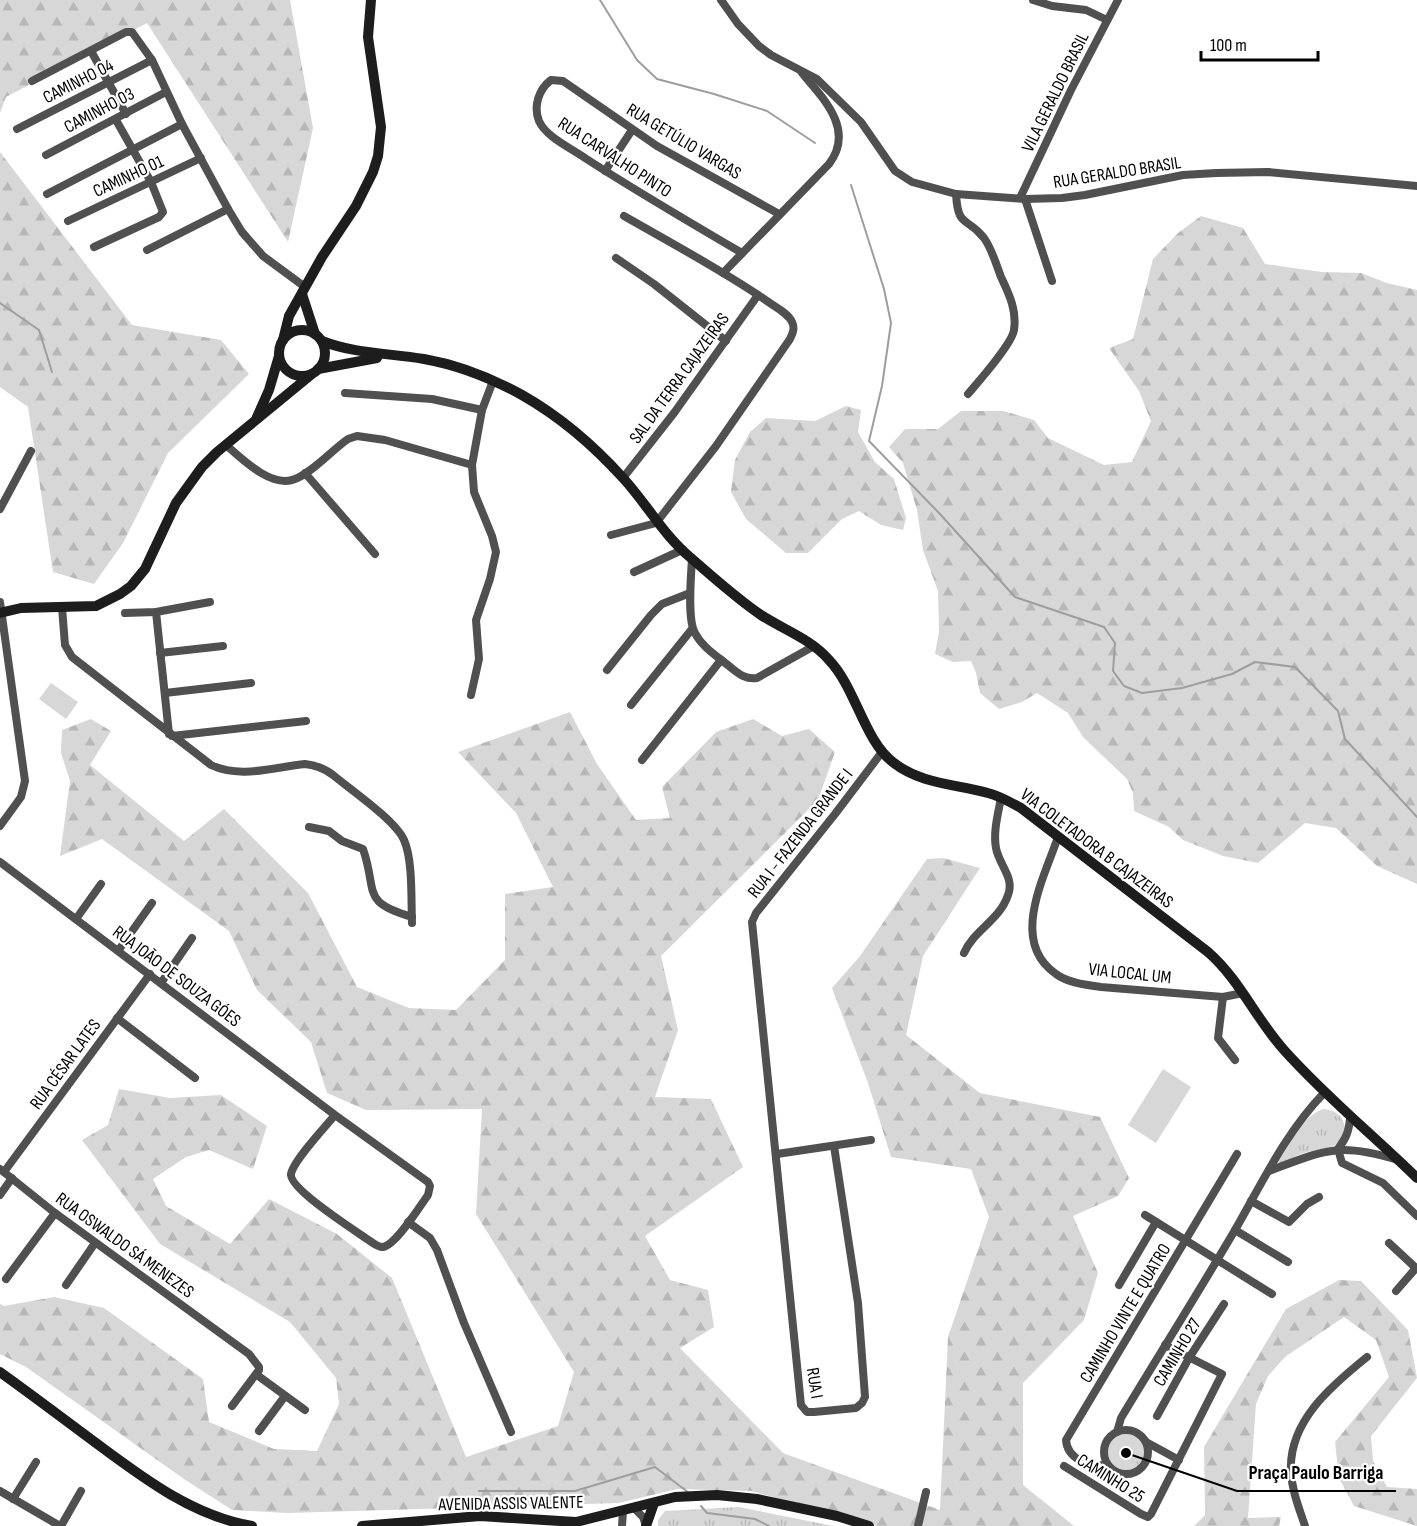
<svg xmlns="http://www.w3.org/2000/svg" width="1417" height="1526" viewBox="0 0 1417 1526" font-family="'Sofia Sans Condensed',sans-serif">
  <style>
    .grass { fill: url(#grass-tufts) }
    .forest { fill: url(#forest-firs) }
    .pitch { fill: #d7d7d7 }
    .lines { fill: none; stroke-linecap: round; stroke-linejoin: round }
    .stream { stroke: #9e9e9e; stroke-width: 2 }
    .street { stroke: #505050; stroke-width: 8 }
    .secondary { stroke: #1d1d1d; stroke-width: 10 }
    .labels { text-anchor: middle; stroke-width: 4.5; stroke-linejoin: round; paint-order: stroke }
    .street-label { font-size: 18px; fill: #000; stroke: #fff }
    .leader { fill: none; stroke: #000; stroke-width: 2 }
    .callout-dot { fill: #000; stroke: #fff; stroke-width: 2 }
    .callout-label { font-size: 20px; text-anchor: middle; font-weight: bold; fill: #000; stroke: #fff; stroke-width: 4.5; stroke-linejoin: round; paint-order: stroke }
  </style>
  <defs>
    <pattern id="grass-tufts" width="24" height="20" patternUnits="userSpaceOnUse" patternTransform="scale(1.5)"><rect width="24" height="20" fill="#d7d7d7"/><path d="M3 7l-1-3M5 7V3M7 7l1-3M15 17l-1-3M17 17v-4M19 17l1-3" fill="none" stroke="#b7b7b7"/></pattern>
    <pattern id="forest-firs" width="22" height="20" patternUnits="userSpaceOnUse" patternTransform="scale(1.5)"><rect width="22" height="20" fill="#d7d7d7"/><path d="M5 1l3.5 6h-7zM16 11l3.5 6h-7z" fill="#b7b7b7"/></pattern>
  </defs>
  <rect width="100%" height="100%" fill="#fff"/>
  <g class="grass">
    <path d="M1324,1109c8,1 16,4 19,12 12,27 -21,27 -36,31 -10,3 -18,8 -27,13l-2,-3c11,-16 27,-49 46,-53z"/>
    <circle cx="1126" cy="1452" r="18"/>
    <path d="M739,1507l94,19h-175v-6l7,-9z"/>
  </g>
  <g class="forest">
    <path d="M0,0h290l23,128 -25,114 -141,-219 -141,74 -6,16z"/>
    <path d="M0,152l132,173 89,15 28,34 -81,79 -45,90 -29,41 -41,-12 -25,-165 -28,-20z"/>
    <path d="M1201,216l42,12 22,36 57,8 39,1 26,10 30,7v594l-40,-18 -41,-38 -31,-5 -47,40 -35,-7 -40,-16 -14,-13 -35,-16 -1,-18 -6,-14 -44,-42 -15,-24 -31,-20 -15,9 -23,7 -19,-16 -4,-20 -5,-12 -18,1 -18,-8 4,-22 -1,-41 -15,-41 -6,-40 -14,-47 -14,-16 16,-18h33l23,-18h42l31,9 14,18 56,27 28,-3 19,-41 -12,-30 -30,-43 24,-9 20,-80 25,-26z"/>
    <path d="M846,406l15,4 -3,22 17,30 19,17 12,39 -3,12 -22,-5 -22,-14 -17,8 -34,34h-22l-40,-34 -15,-27 4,-32 15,-28 16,-14 49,3z"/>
    <path d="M570,712l27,52 39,56 34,-2 -8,-31 54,-55 37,-13 29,17 27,-7 26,23 -17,48 -157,156 17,74 -23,67 56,2 32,68 -98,69 25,44 38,10 6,37 -34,21 103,105 157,57 8,-173 41,-120 -18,-48 -80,-12 -23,-74 -36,-95 28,-32 67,-97 16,-1 37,10 -57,88 -17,79 74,58 120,24 29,61 -11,18 -45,20 25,57 -14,47 -61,63v102l51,41h-197l-126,-35 -74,-2 -58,14 -331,10 -56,-3 -48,-31 -158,-112 -26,-13v-50l4,2 50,-9 50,11 99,71 6,43 65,27 43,2 22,-47 -3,-26 -46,-56 -130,-78 -78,-104 26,-15 11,-36 51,9 51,-3 46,31 -14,43 -44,-19 -23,7 -33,22 13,27 64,38 39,-45 68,35 55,44 74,179 92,-31 16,-54 -98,-158 6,-105 -116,1 -39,-17 -16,-51 -54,-52 -28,-59 -127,-92 -42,17 10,-75 -9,-28 1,-23 29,-11 20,12 -21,34 94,76 40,-32 84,84 49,94 52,21 47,2 49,-50v-66l48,-7 -37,-74 -58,-61z"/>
    <path d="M1339,1280l22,1 47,49 9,48 -46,58 2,25 14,26 30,2v37l-63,-20 -15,-28 -4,-36 54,-65 -13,-37 -32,-23 -59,40 -17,19 -12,28 -8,114 33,-1 -2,9h-85l11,-11 -1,-68 82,-138z"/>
  </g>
  <g class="pitch">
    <path d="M51,683l27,19 -12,17 -27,-20z"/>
    <path d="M1163,1069l28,18 -35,56 -28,-18z"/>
    <path d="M1122,1436l18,10 -12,23 -18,-10z"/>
  </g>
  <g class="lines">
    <g class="stream">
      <path d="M600,0l37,60 20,19 57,15 53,17 48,32"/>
      <path d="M851,185l33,104 7,34 -9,63 -13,55 71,73 75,83 89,30 11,16 -2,28 11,15 18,7 40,-5 50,-14 23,-12 40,5 43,44 7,28 72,78"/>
      <path d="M0,303l39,27 13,42"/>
      <path d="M479,1491h96l80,-24 34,26"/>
      <path d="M701,1506l6,7 48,6 14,7"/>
    </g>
    <g class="street">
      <path d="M721,0l17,24 21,22 12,9 46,24 44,43 34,49 17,11 44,12 69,5 37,-1 23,-3 98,-20 33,-2 52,-1 149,14"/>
      <path d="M1033,0l19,6 34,4 21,10"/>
      <path d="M91,51l35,63"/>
      <path d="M32,81l94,-49h6l20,28 30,64 46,85 14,23 21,24 42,31"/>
      <path d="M17,129l135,-69"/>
      <path d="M46,155l120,-63"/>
      <path d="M605,171l27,-41"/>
      <path d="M47,194l135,-70"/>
      <path d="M956,194c2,35 11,22 28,44 8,11 12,26 17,39 8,17 16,33 13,53 -2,14 -35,51 -46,64"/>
      <path d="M1020,198l51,-108 47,-90"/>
      <path d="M1025,199l27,82"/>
      <path d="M68,221l133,-63"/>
      <path d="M94,247l65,-30 4,-5 -12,-30 -35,-62"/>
      <path d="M147,250l81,-41"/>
      <path d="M742,253c-53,-31 -106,-62 -157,-95 -14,-10 -39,-21 -46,-37 -6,-15 0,-32 12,-41l12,1 94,65 122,68"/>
      <path d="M616,258l38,26 72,57"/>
      <path d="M723,273l106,-109c26,-34 -5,-65 -27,-91"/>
      <path d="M345,393l87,6 50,11"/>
      <path d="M226,445c16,14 46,44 69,34 18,-7 37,-29 53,-40l9,-3 28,4 87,25"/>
      <path d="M305,473l70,81"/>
      <path d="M623,478l51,-65 84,-118"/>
      <path d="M0,509l31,-58"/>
      <path d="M611,535l45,-12 60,-77 74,-107c3,-6 5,-11 2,-17 -4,-9 -17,-15 -25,-21 -45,-31 -94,-57 -143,-85"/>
      <path d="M692,559c-1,17 -5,61 3,74 7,14 22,23 34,33 9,7 16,14 28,12l57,-32"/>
      <path d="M634,572l48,-22"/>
      <path d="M0,602l25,179 -4,16 -21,29"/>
      <path d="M62,607l3,38 7,12 139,108c29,14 63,2 94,-1 10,1 19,4 28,11 18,15 62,45 71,65 9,20 7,60 8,83"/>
      <path d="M156,612l13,122"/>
      <path d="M125,613l31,-1 54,-10"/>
      <path d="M160,653l63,-7"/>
      <path d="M607,670l44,-55 11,-11 28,-11"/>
      <path d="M165,693l86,-10"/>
      <path d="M471,695l8,-36 -3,-39 14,-41 6,-27 -4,-16 -18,-44 -2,-27 10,-55 11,-29"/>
      <path d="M631,705l61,-76"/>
      <path d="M172,736l134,-15"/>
      <path d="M642,760l79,-100"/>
      <path d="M309,827l20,4 13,10 21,8c15,43 -3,53 49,68"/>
      <path d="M1058,837c-14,41 -49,105 -2,137 12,9 31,11 45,13l122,10 20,-4"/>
      <path d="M0,862l335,253 93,67 2,4 -2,9c-8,11 -32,50 -45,52 -5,0 -9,-3 -13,-6 -14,-10 -81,-52 -79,-67 2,-13 35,-48 44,-59"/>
      <path d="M76,919l25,-35"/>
      <path d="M118,951l34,-48"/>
      <path d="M964,953c10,-23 36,-33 44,-58 7,-17 -9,-30 -12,-47 -3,-16 2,-34 5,-50"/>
      <path d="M161,983l31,-45"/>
      <path d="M1223,997l-5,41 17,22"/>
      <path d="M117,1018l78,60"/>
      <path d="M834,1146l24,157 7,94 -3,6 -6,5 -42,4h-7l-6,-7 -49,-483 4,-9 79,-99 47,-62"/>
      <path d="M1338,1149l4,14 41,20 34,33"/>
      <path d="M1338,1149c8,-11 11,-17 12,-31"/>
      <path d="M777,1154l94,-14"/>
      <path d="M0,1169l55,44 194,141 10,13v3l-27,36"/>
      <path d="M1269,1171c56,-21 69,-29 129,-11"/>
      <path d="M4,1172l146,-198"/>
      <path d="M0,1195l12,-17"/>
      <path d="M1251,1201l38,21 18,-18 12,-7"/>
      <path d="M1145,1215l127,79"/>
      <path d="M408,1222l22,16 7,12 27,73 47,109"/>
      <path d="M1235,1230l53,32"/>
      <path d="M1389,1243l28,26"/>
      <path d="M6,1279l49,-66"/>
      <path d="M66,1285l29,-42"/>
      <path d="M1119,1285l37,-63"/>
      <path d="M1396,1291l20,-23"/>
      <path d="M257,1375l48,35"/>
      <path d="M1157,1416l32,-58 35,-54"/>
      <circle cx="1126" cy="1452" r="22"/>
      <path d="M259,1431l26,-35"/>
      <path d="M1117,1432l4,-14c38,-63 77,-125 114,-188 27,-47 51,-98 89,-137"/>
      <path d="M1146,1442l33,18"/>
      <path d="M1106,1464c-16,5 -39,-6 -40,-24l171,-286"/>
      <path d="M1064,1466l77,48 7,3 3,-3 71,-140 -57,-29"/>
      <path d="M0,1491l60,35"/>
      <path d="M13,1499l23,-37"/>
      <path d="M634,1508l9,9 3,9"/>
      <path d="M61,1526l20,-35"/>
      <path d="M622,1526l1,-15"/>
      <path d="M918,1526l8,-34"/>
      <path d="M1305,1526c-6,-18 -13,-35 -14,-54 -3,-50 40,-86 76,-115"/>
    </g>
    <g class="secondary">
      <path d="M302,294l13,40"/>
      <circle cx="302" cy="353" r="23"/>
      <path d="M283,340l6,-24 33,-59 34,-51 17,-34 5,-16 3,-29 -13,-90 3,-37"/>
      <path d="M322,341c33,13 67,12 102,18 34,6 67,19 98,36 37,21 73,52 101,83 24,26 40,57 68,80 22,19 45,40 70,57 23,15 50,24 68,45 27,28 35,81 65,103 27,21 62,21 94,30 12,3 22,9 33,15l187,144c32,28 48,67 76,98 41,46 89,85 133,128"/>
      <path d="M318,369l59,-11"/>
      <path d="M257,417l12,-27 10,-34"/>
      <path d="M0,613l21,-5 75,-2 24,-12 11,-8 14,-17 31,-66 26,-36 15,-15 95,-78"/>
      <path d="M0,1372c32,23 64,47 96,71 47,35 97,73 156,83"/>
      <path d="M362,1526l118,-10 96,6 99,-25 42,-2 40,4 80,17 32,10"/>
      <path d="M646,1526l8,-23"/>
    </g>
  </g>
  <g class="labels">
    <g class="street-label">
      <text transform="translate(78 81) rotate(-27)" y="6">CAMINHO 04</text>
      <text transform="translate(1055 92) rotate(-64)" y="6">VILA GERALDO BRASIL</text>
      <text transform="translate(99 110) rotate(-28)" y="6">CAMINHO 03</text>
      <text transform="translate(684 141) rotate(31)" y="6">RUA GETÚLIO VARGAS</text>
      <text transform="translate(615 157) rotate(33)" y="6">RUA CARVALHO PINTO</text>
      <text transform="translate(1117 172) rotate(-9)" y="6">RUA GERALDO BRASIL</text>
      <text transform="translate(128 176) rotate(-25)" y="6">CAMINHO 01</text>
      <text transform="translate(679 378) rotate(-54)" y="6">SAL DA TERRA CAJAZEIRAS</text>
      <text transform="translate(800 833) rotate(-52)" y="6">RUA I - FAZENDA GRANDE I</text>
      <text transform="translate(1097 848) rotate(37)" y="6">VIA COLETADORA B CAJAZEIRAS</text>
      <text transform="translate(1130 973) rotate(6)" y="6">VIA LOCAL UM</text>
      <text transform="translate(177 976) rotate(37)" y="6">RUA JOÃO DE SOUZA GÓES</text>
      <text transform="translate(65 1064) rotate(-54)" y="6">RUA CÉSAR LATES</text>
      <text transform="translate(125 1245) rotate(36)" y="6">RUA OSWALDO SÁ MENEZES</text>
      <text transform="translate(1125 1313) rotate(-59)" y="6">CAMINHO VINTE E QUATRO</text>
      <text transform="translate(1177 1352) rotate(-59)" y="6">CAMINHO 27</text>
      <text transform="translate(815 1383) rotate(81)" y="6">RUA I</text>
      <text transform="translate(1111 1478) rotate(32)" y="6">CAMINHO 25</text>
      <text transform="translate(511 1503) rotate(-1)" y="6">AVENIDA ASSIS VALENTE</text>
    </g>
  </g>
  <path class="leader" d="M1126 1453L1237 1491H1396"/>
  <circle class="callout-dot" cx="1126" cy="1453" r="6"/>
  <g class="callout-label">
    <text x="1316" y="1479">Praça Paulo Barriga</text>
  </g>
  <path d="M1201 51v9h117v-9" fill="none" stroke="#000000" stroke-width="3"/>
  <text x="1210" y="51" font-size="18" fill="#000000" stroke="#ffffff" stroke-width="4.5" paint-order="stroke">100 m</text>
</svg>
